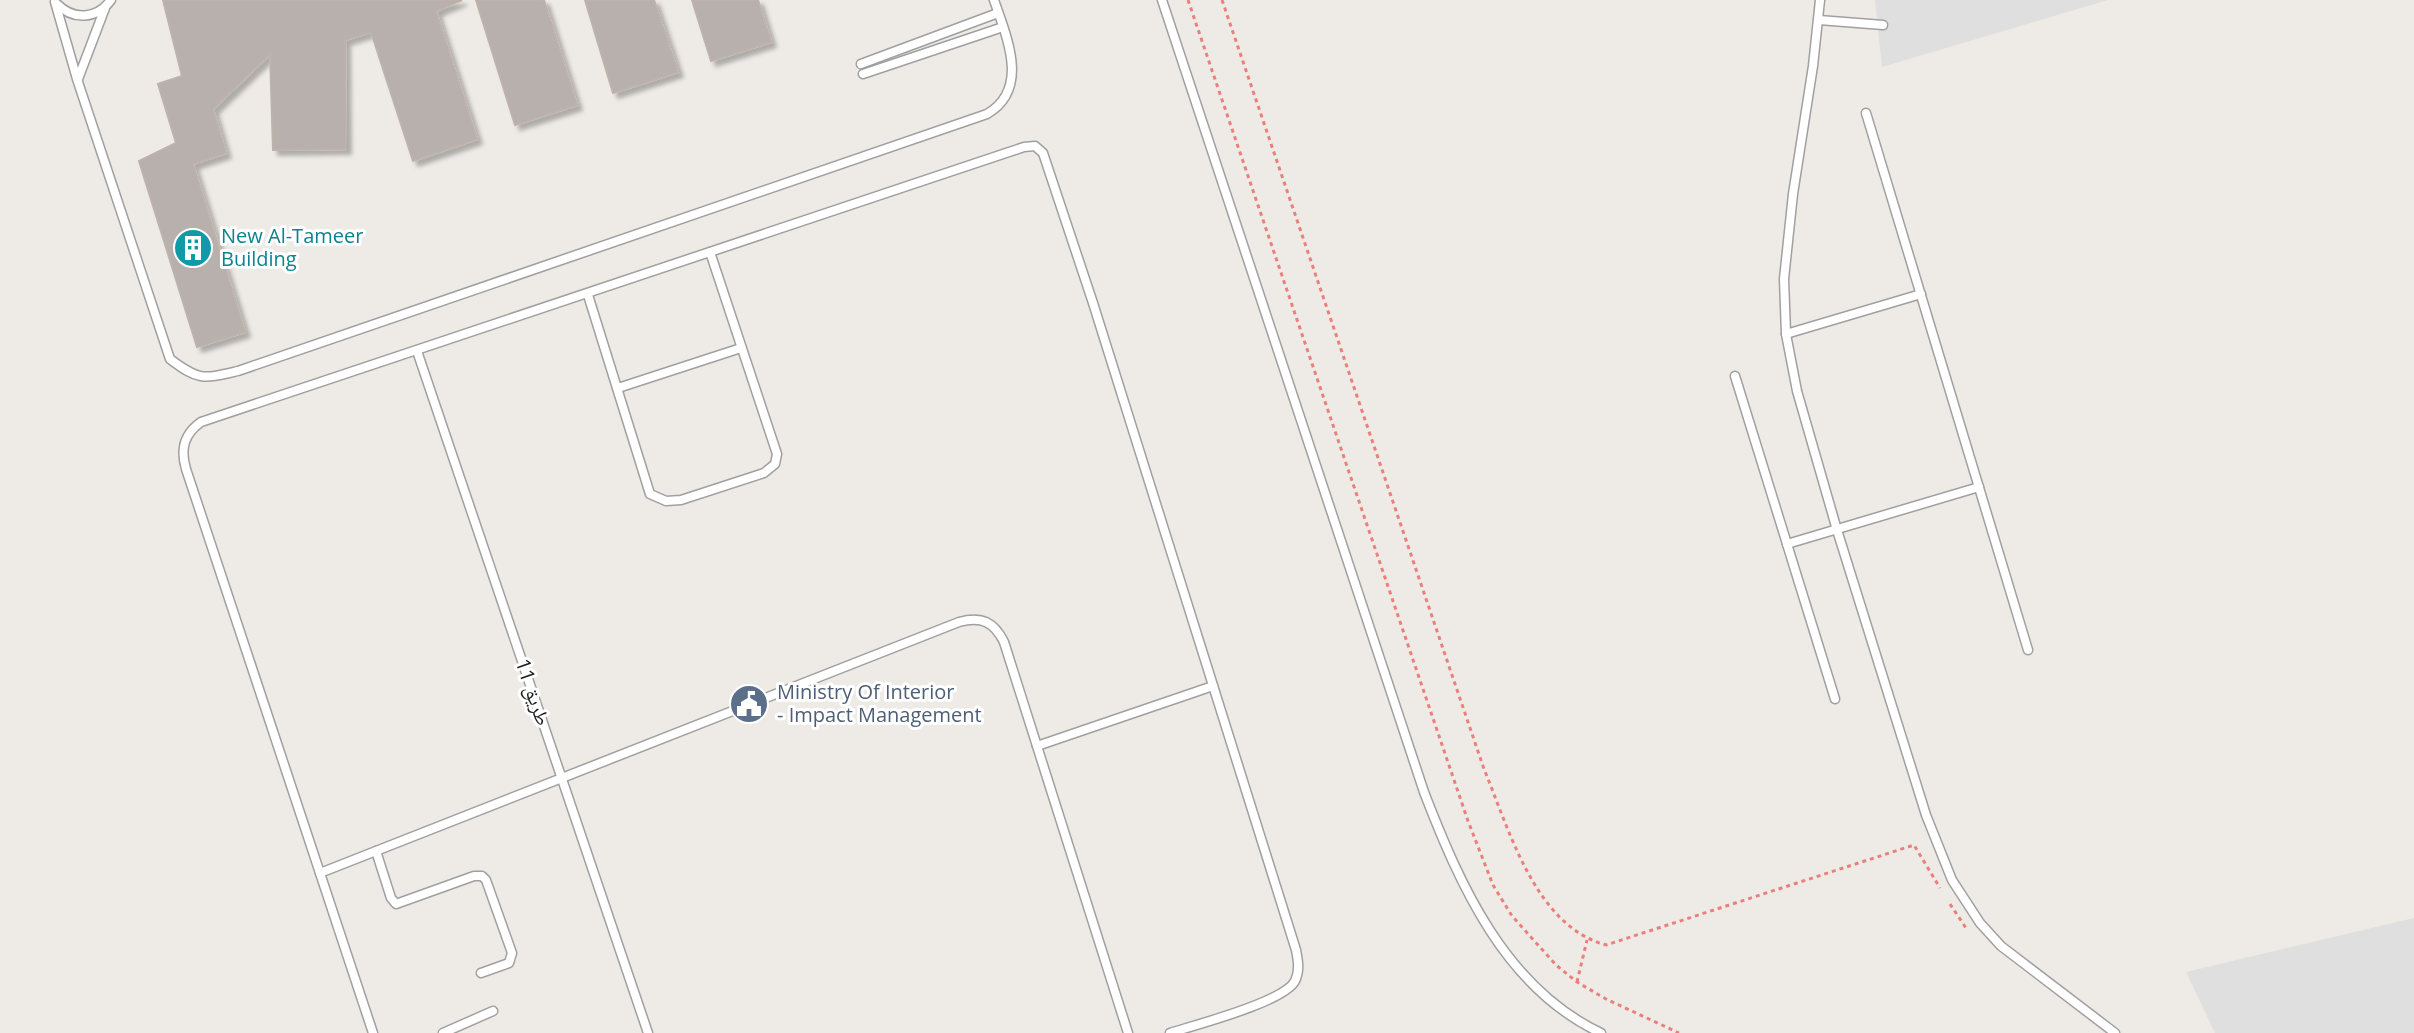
<svg xmlns="http://www.w3.org/2000/svg" width="2414" height="1033" viewBox="0 0 2414 1033" font-family="'Open Sans','Noto Naskh Arabic',sans-serif">
  <style>
    .parking { fill: #dfdfdf }
    .building { fill: #b7b0ac; stroke: #beb2aa; stroke-width: 2; filter: url(#shadow) }
    .lines { fill: none; stroke-linecap: round; stroke-linejoin: round }
    .lane-casing { stroke: #a0a0a0; stroke-width: 11 }
    .path { stroke: #ea807c; stroke-width: 3; stroke-dasharray: 4 4; stroke-linecap: butt }
    .lane { stroke: #fff; stroke-width: 8 }
    .labels { text-anchor: middle; stroke-width: 6; stroke-linejoin: round; paint-order: stroke }
    .culture-label { font-size: 20px; fill: #0d838f; stroke: #fff; text-anchor: start }
    .street-label { font-size: 20px; fill: #1f1f1f; stroke: #fff }
    .service-label { font-size: 20px; fill: #4e5e75; stroke: #fff; text-anchor: start }
  </style>
  <defs>
    <filter id="shadow"><feDropShadow dx="5" dy="5" stdDeviation="2" flood-color="#0004"/></filter>
  </defs>
  <rect width="100%" height="100%" fill="#eeebe6"/>
  <g class="parking">
    <path d="M1875,0h233l-226,67z"/>
    <path d="M2414,918v115h-199l-29,-61z"/>
  </g>
  <g class="building">
    <path d="M163,0h299l-26,11 41,128 -64,22 -42,-129 -26,8 1,109 -73,1 -3,-96 -57,55 13,44 -33,11 52,168 -48,15 -58,-186 37,-18 -18,-59 24,-8z"/>
    <path d="M476,0h68l33,105 -62,20z"/>
    <path d="M585,0h69l24,72 -65,21z"/>
    <path d="M692,0h66l13,42 -60,19z"/>
  </g>
  <g class="lines">
    <g class="lane-casing">
      <g id="lane">
        <path d="M1162,0l262,792c36,93 81,196 177,241"/>
        <path d="M1820,0l-7,66 -20,128 -9,85 2,55 11,57 40,139 89,285 26,65 28,43 21,23 114,87"/>
        <path d="M55,2l22,77 93,280c29,22 33,20 68,12l749,-257c43,-25 20,-76 7,-114"/>
        <path d="M57,4c17,17 40,15 54,-4"/>
        <path d="M1819,20l64,5"/>
        <path d="M861,64l137,-51"/>
        <path d="M863,74l140,-47"/>
        <path d="M78,79l27,-71"/>
        <path d="M1866,113l162,537"/>
        <path d="M588,295l62,199 16,7 15,-1 83,-27 11,-9 2,-10 -67,-202"/>
        <path d="M1786,334l135,-40"/>
        <path d="M417,351l231,682"/>
        <path d="M1735,376l100,323"/>
        <path d="M618,388l123,-40"/>
        <path d="M1787,544l192,-57"/>
        <path d="M1037,746l176,-60"/>
        <path d="M376,851l15,47 5,6 78,-28h8l4,4 26,73 -3,10 -28,10"/>
        <path d="M320,873l639,-251c23,-6 35,0 45,20l124,391"/>
        <path d="M373,1033l-187,-564c-6,-20 -2,-35 15,-47l823,-275 11,-1 8,7 50,150 203,647c2,10 4,21 -1,31 -11,21 -100,44 -125,52"/>
        <path d="M443,1033l50,-22"/>
      </g>
    </g>
    <g class="path">
      <path d="M1188,0l280,821 25,64 19,31 44,49 21,17 29,17 73,34"/>
      <path d="M1222,0l262,769c25,60 51,157 122,176l308,-100 26,43"/>
      <path d="M1950,904l16,24"/>
      <path d="M1577,982l10,-42"/>
    </g>
    <use href="#lane" class="lane"/>
  </g>
  <defs>
    <g id="building-disc" transform="scale(2)"><circle r="9.5" fill="#0f9aa8" stroke="#fff"/><path d="M-4-6H4V6H1V3H-1V6H-4ZM-2.5-4.3h1.7v1.8h-1.7ZM.8-4.3h1.7v1.8H.8ZM-2.5-1h1.7V.8h-1.7ZM.8-1h1.7V.8H.8Z" fill="#fff"/></g>
    <g id="civic-disc" transform="scale(2)"><circle r="9.5" fill="#5c6f8a" stroke="#fff"/><path d="M-.6-6.5H3V-4.5H.6V-3L4-1V1h2V6H-6V1h2V-1L-.6-3ZM-1.2 2.5V6h2.4V2.5Z" fill="#fff"/></g>
  </defs>
  <g fill-rule="evenodd">
    <use href="#building-disc" x="193" y="248"/>
    <use href="#civic-disc" x="749" y="704"/>
  </g>
  <g class="labels">
    <g class="culture-label">
      <text x="221" y="243">New Al-Tameer<tspan x="221" dy="23">Building</tspan></text>
    </g>
    <g class="street-label">
      <text transform="translate(533 692) rotate(71)" y="7">طريق 11</text>
    </g>
    <g class="service-label">
      <text x="777" y="699">Ministry Of Interior<tspan x="777" dy="23">- Impact Management</tspan></text>
    </g>
  </g>
</svg>
